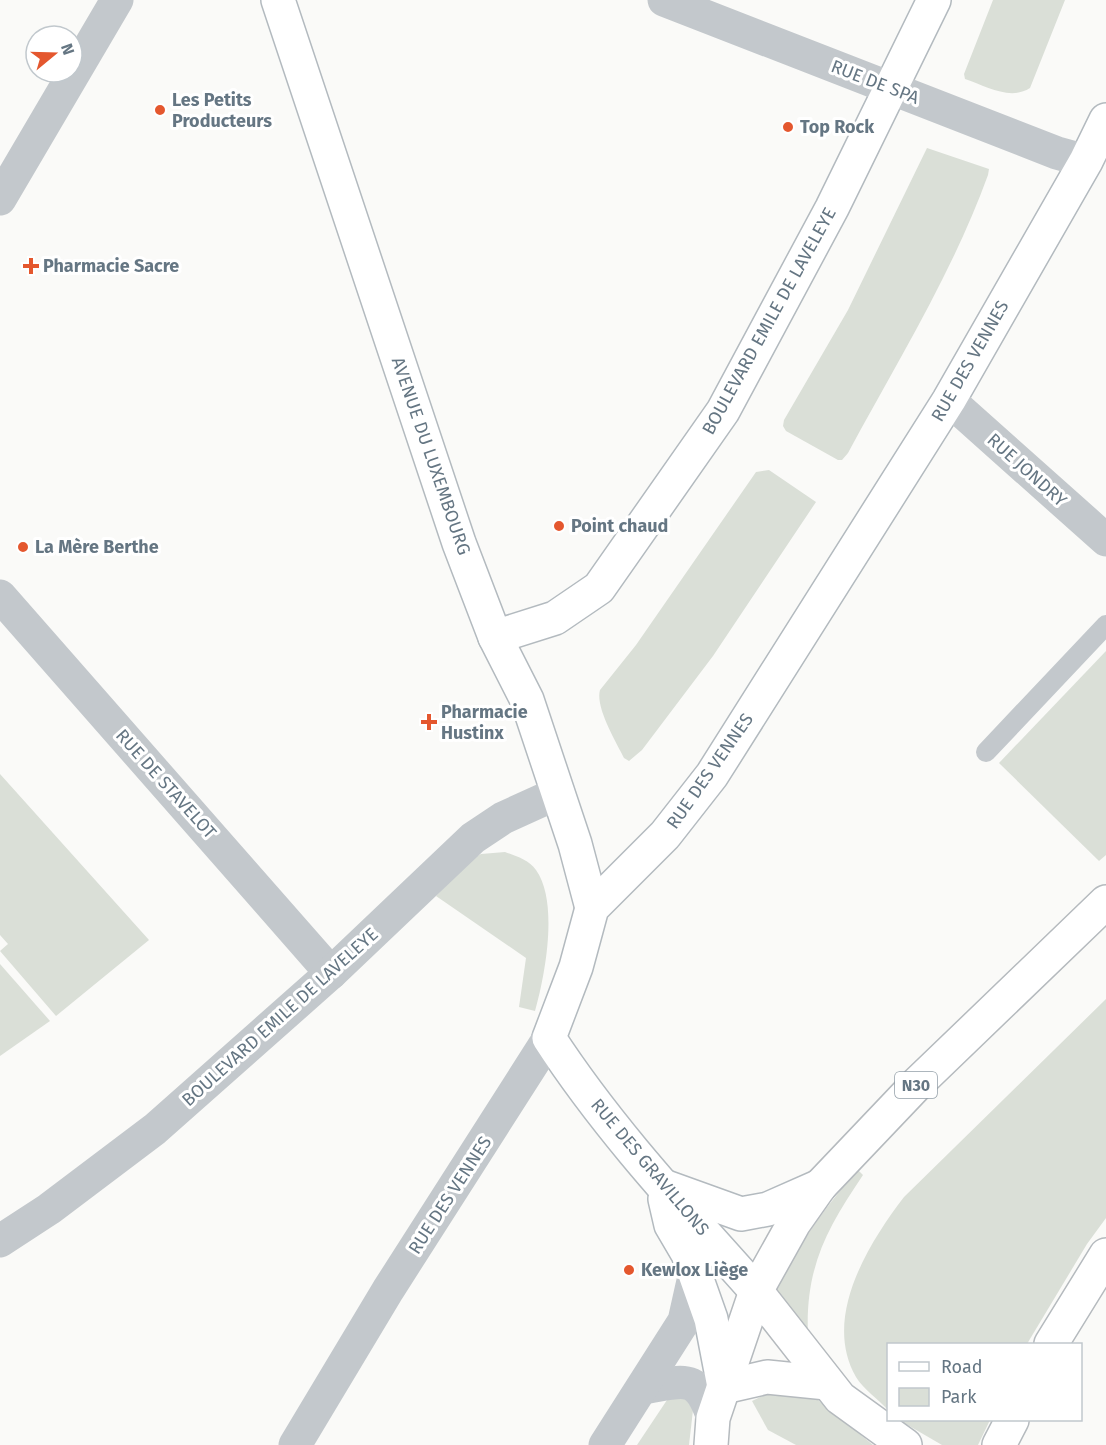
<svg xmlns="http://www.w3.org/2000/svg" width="1106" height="1445" viewBox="0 0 1106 1445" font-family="'Fira Sans',sans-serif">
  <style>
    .green { fill: #dadfd7 }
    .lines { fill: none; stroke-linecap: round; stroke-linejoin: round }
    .secondary-casing { stroke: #b3babf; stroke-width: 36 }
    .primary-casing { stroke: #b5babe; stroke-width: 36 }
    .lane { stroke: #c3c8cc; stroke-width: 20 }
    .street { stroke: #c3c8cc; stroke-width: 33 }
    .secondary { stroke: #fff; stroke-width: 33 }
    .primary { stroke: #fff; stroke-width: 33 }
    .poi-dot { fill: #e4572e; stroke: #fff; stroke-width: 2 }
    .labels { text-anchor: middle; stroke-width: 6; stroke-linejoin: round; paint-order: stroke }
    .shield { fill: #fff; stroke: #939fa8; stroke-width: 1.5 }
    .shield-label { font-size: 16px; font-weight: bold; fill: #657683 }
    .street-label { font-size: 18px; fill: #657683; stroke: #fff }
    .poi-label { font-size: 18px; font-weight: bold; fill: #657683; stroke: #fff; text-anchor: start }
  </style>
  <rect width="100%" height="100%" fill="#fafaf8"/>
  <g class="green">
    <path d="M993,0h72l-35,88c-20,13 -44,-2 -65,-9l-1,-5z"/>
    <path d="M927,148l62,21 -1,6c-35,97 -91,187 -140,278l-6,7h-4l-52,-29 -3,-5 1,-6 64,-110z"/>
    <path d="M769,470l47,32 -103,154 -71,94 -13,11 -5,-3c-8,-16 -29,-51 -24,-68l36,-45 120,-173z"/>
    <path d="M1106,651v204l-7,6 -100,-98z"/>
    <path d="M0,774l149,166 -93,76 -56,-65 8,-7 -8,-9z"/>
    <path d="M505,852c11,4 24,8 31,18 23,32 9,106 -1,141l-16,-4 7,-49 -90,-62 34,-36 11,-6z"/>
    <path d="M0,964l50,57 -50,35z"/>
    <path d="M1106,999v219l-19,26 -60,100h-139v66c-9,-10 -25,-21 -32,-33 -34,-59 12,-133 48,-180z"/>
    <path d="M858,1170l5,5c-37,55 -58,93 -55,161l-33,-46c26,-47 47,-80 83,-120z"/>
    <path d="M769,1393l43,2 61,50h-77l-28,-15 -16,-29z"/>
    <path d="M685,1397l8,13 -4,35h-52l30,-45z"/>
    <path d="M899,1420h91l-12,25h-36z"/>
  </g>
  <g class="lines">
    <g class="secondary-casing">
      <g id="secondary">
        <path d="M278,0l181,543 36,94 32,63 48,144 17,64"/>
        <path d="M495,637l60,-19 44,-30 124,-177 109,-203 102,-208"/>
        <path d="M666,1187l75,27 27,-5 52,-23"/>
        <path d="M665,1199l6,26 17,29 23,65 13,68"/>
        <path d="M756,1291c-72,-81 -148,-162 -207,-253l27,-71 16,-59 73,-73 47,-60 237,-375 137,-239 20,-41"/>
      </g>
    </g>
    <g class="primary-casing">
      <g id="primary">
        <path d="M756,1291l84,107 65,47"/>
        <path d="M1051,1344l55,-89"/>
        <path d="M724,1387l43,-10 60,6"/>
        <path d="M711,1445l2,-27 43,-127 38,-68 26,-37 98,-103 188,-181"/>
        <path d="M999,1445l13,-25"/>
      </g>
    </g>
    <path class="lane" d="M986,752l120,-127"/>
    <g class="street">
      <path d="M664,0l393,153 29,8"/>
      <path d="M0,199l117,-199"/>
      <path d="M949,400l157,140"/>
      <path d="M0,596l331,377"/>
      <path d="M0,1241l49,-32 106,-80 176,-156 142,-135 30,-20 55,-25"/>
      <path d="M643,1388c42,-7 54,-16 70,30"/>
      <path d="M295,1445l93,-155 161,-252"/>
      <path d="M605,1445l79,-124 11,-49"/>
    </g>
    <use href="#secondary" class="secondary"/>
    <use href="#primary" class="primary"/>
  </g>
  <g class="poi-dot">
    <circle cx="160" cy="110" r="6"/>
    <circle cx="788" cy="127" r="6"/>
    <path d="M28 257h6v6h6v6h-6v6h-6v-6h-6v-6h6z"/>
    <circle cx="559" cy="526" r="6"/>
    <circle cx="23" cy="547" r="6"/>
    <path d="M426 713h6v6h6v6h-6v6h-6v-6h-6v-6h6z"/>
    <circle cx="629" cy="1270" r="6"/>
  </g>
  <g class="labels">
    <rect class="shield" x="895" y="1072" width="42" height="26" rx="4.5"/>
    <g class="shield-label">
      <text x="916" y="1091">N30</text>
    </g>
    <g class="street-label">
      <text transform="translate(875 82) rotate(21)" y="6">RUE DE SPA</text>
      <text transform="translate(769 321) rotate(-61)" y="6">BOULEVARD EMILE DE LAVELEYE</text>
      <text transform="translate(970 361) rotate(-60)" y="6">RUE DES VENNES</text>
      <text transform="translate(431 456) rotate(71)" y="6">AVENUE DU LUXEMBOURG</text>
      <text transform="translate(1027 470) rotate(42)" y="6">RUE JONDRY</text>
      <text transform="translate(710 771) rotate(-55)" y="6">RUE DES VENNES</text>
      <text transform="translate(166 784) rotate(48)" y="6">RUE DE STAVELOT</text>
      <text transform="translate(280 1017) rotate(-42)" y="6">BOULEVARD EMILE DE LAVELEYE</text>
      <text transform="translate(650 1167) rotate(50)" y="6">RUE DES GRAVILLONS</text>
      <text transform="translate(450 1195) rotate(-57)" y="6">RUE DES VENNES</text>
    </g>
    <g class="poi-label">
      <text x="172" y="106">Les Petits<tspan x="172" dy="21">Producteurs</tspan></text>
      <text x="800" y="133">Top Rock</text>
      <text x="43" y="272">Pharmacie Sacre</text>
      <text x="571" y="532">Point chaud</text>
      <text x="35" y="553">La Mère Berthe</text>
      <text x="441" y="718">Pharmacie<tspan x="441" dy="21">Hustinx</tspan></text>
      <text x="641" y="1276">Kewlox Liège</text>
    </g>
  </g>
  <rect x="887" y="1343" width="195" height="78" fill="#ffffff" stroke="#c1c8cd" stroke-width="1.5"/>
  <rect x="899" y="1362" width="30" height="9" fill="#ffffff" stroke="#c1c8cd" stroke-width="1.5"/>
  <text x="941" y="1373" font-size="18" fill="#657683">Road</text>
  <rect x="899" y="1388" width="30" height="18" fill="#dadfd7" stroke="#c1c8cd" stroke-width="1.5"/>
  <text x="941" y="1403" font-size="18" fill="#657683">Park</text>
  <g transform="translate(54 54) rotate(71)"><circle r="28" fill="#ffffff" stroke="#c1c8cd" stroke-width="1.5"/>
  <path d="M0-4.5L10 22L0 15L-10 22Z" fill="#e4572e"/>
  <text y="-9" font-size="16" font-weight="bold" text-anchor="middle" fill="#657683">N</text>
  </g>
</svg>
